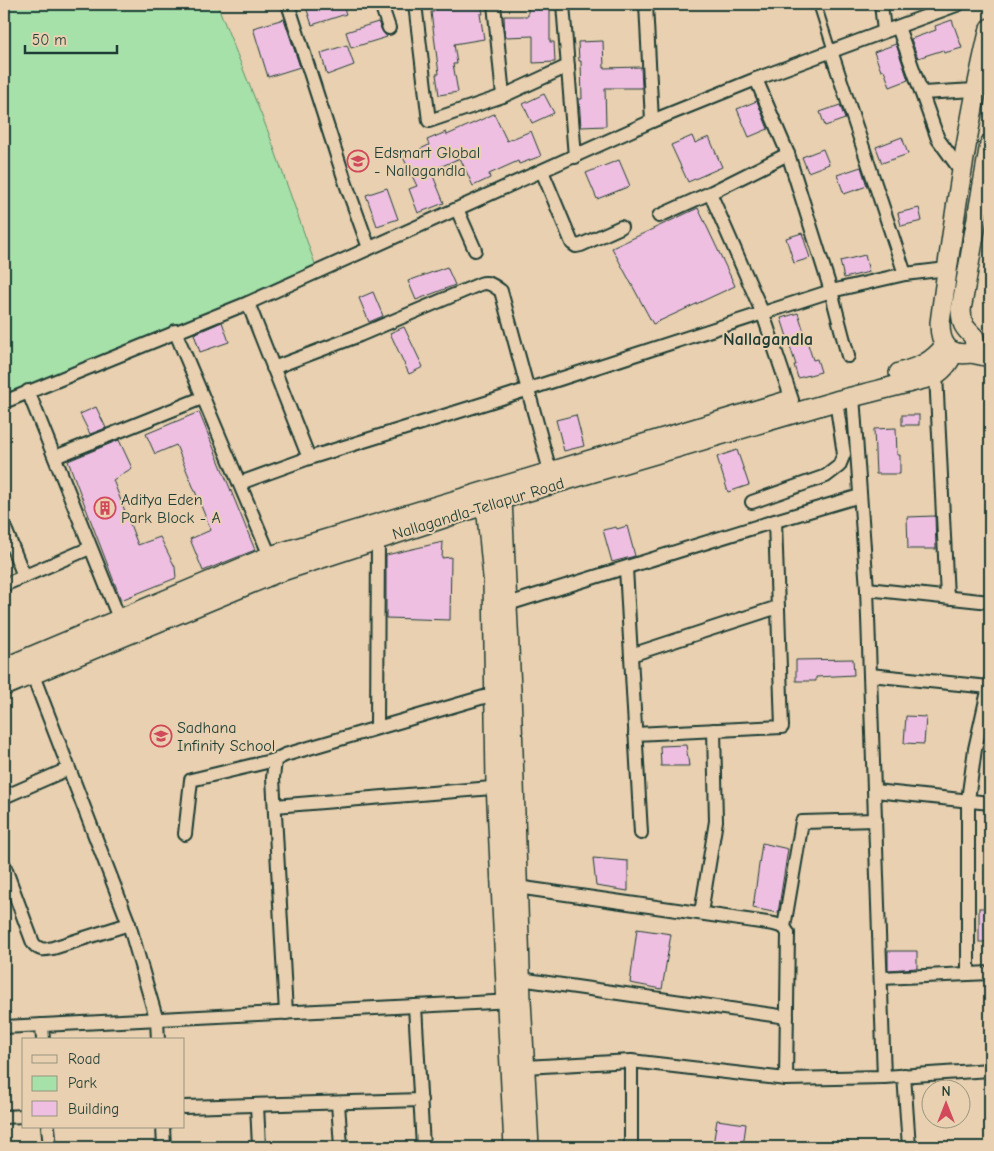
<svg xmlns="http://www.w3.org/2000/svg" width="994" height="1151" viewBox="0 0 994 1151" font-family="'Comic Neue',sans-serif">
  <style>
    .green { fill: #a5e1a8; stroke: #628f6e }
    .building { fill: #efbfe2; stroke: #1f3d34 }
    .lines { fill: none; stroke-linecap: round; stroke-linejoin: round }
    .lane-casing { stroke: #1f3d34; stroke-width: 10 }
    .street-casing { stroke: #1f3d34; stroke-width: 16 }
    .secondary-casing { stroke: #1f3d34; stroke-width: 22 }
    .lane { stroke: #e8d0b0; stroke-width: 6 }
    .street { stroke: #e8d0b0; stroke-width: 12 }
    .secondary { stroke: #e8d0b0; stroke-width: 19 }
    .labels { text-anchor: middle; stroke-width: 4; stroke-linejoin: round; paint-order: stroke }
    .poi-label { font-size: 16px; fill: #1f3d34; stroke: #e8d0b0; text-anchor: start }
    .street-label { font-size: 16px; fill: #1f3d34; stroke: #e8d0b0 }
    .neighbourhood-label { font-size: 18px; font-weight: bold; fill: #1f3d34; stroke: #e8d0b0 }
  </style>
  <rect width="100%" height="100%" fill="#e8d0b0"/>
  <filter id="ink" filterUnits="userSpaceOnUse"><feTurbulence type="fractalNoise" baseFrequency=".02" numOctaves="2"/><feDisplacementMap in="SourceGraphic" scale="10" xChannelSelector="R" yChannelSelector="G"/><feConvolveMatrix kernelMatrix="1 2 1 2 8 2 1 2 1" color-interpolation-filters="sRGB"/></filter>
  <g filter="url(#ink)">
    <path class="green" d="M4,4h213l52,130 51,144 -316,129z"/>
    <g class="building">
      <path d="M305,4h37l4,10 -34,11z"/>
      <path d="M432,4h49l2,10h-3l4,25 -30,5 3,20h-4l5,28 -19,3 -3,-21h3l-8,-62h3z"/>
      <path d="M528,4h19l1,6h2v32h4l1,20 -22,1v-27l-28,1 -1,-21h24z"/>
      <path d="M284,19l16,48 -32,10 -15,-49z"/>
      <path d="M952,20l10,28 -18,5 -1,-3 -25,8 -7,-19 25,-9 -1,-4z"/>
      <path d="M378,22l4,9 5,6 -36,11 -5,-16z"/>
      <path d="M603,41l1,27 37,-1 1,21h-37l1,38 -25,1 -2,-28h3l-1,-38h-2l-1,-19z"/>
      <path d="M896,44l12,36 -18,7 -6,-17 -3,1 -7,-19z"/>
      <path d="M347,45l7,20 -27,10 -6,-22z"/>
      <path d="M544,94l10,19 -22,10 -9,-19z"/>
      <path d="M757,101l11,28 -19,8 -12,-28z"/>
      <path d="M840,105l5,14 -20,7 -5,-14z"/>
      <path d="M494,114l13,27 24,-10 10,25 -22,8 -1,-3 -29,13 1,4 -17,8 -13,-28 -29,13 13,32 -26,10 -9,-24 8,-3 -14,-29 26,-12 -2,-5 19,-8 1,3z"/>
      <path d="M692,136l3,7 14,-6 13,30 -34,15 -17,-37z"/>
      <path d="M902,137l6,17 -26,9 -6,-16z"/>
      <path d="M823,149l6,15 -21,8 -6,-15z"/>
      <path d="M619,160l11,26 -33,13 -11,-26z"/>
      <path d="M861,167l6,19 -23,8 -7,-19z"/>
      <path d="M387,188l11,31 -21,7 -11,-31z"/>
      <path d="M698,208l37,78 -82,38 -41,-76z"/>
      <path d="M919,208l3,13 -21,5 -3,-13z"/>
      <path d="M802,233l8,25 -16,5 -8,-25z"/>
      <path d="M865,255l4,17 -25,6 -4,-17z"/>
      <path d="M447,267l8,18 -39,15 -8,-19z"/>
      <path d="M373,292l10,24 -14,6 -10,-24z"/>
      <path d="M798,313l15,47 4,-1 4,13 -23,6 -4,-13h2l-15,-47z"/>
      <path d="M222,322l7,20 -29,10 -6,-18z"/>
      <path d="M404,327l19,40 -14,7 -19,-41z"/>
      <path d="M96,407l10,21 -16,6 -10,-20z"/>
      <path d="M199,412l56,138 -52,21 -13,-32 21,-9 -35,-85 -21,9 -9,-20z"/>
      <path d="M576,415l8,31 -20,5 -8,-31z"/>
      <rect x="902" y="415" width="17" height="10"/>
      <path d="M896,428l1,27h3v19h-24l-2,-45z"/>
      <path d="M119,440l13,28 -19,12 25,65 22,-8 15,30 1,11 -55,22 -53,-139z"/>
      <path d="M737,450l12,35 -21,7 -11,-35z"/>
      <path d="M935,516l1,33h-28l-1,-32z"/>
      <path d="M627,526l8,30 -23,6 -9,-32 13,-3 1,2z"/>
      <path d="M443,542l-1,16 9,-1 -1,63 -64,-2v-63z"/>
      <path d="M853,659l1,16 -38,2v4h-20v-21z"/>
      <path d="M906,716l20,1 -2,27 -20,-1z"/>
      <path d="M686,745l3,21h-28l-1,-20z"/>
      <path d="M762,843l26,6 -10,64 -25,-5z"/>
      <path d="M593,858l35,3v30l-32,-5z"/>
      <rect x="979" y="908" width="11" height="34"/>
      <path d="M637,929l34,5 -9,55 -32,-6z"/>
      <path d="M888,951h29v17l-29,2z"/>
      <path d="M717,1120l29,4 -3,23 -30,-2z"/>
    </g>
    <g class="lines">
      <g class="lane-casing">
        <path id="lane" d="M817,4l15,47"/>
      </g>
      <g class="street-casing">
        <g id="street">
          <path d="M288,4l58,180 23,64"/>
          <path d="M381,4l8,24"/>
          <path d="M415,4l14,117 74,-25 65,-30"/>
          <path d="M494,4l9,92"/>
          <path d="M563,4l12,153"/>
          <path d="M646,4l6,117"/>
          <path d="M881,4l3,27"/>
          <path d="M898,27l40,112 23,32"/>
          <path d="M831,51l74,223"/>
          <path d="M756,79l32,75 43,137 17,65"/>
          <path d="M922,93l53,-3"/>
          <path d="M542,171l30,72 4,3 5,-1 40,-18"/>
          <path d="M710,193l53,121 29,86"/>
          <path d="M457,209l18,41"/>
          <path d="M659,216l51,-23 78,-39"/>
          <path d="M248,303l61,155 180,-56 342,-111 74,-17 42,-5"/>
          <path d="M175,331l95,225"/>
          <path d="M273,368l87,-33 120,-51c9,-3 14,2 21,7l49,180"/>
          <path d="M936,374l11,223"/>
          <path d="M28,391l91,227"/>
          <path d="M853,396l14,193 17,488"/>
          <path d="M4,402l244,-99 404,-182 104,-42 203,-75"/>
          <path d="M55,457l147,-59"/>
          <path d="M240,483l69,-25"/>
          <path d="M752,502l74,-26 13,-10 5,-12 -8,-53"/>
          <path d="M4,526l20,50"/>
          <path d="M626,568l15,265"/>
          <path d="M4,585l86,-37"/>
          <path d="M867,589l123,13"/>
          <path d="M508,604l267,-83 85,-25"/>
          <path d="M631,655l147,-48"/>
          <path d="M32,673l97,251 28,97 1,19"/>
          <path d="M870,675l119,12"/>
          <path d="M377,727l1,-188"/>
          <path d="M635,734l147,-7 -7,-206"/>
          <path d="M875,791l115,12"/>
          <path d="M4,797l64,-28"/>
          <path d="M275,806l229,-19"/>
          <path d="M185,834l6,-54 84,-20"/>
          <path d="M4,865l29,78c6,8 11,7 20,5l76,-24"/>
          <path d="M517,887l257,37 10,3 4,6 -2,146"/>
          <path d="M701,913l15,-92 -2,-91"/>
          <path d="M784,927l18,-105 74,-2"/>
          <path d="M968,974v-174l7,-51 15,-67"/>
          <path d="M881,978l109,-5"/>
          <path d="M520,979l267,38"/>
          <path d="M415,1006l8,141"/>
          <path d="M286,1013l-13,-235 2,-18 10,-5 216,-63"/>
          <path d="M42,1025l1,15"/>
          <path d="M4,1027l509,-26"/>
          <path d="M631,1061v86"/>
          <path d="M525,1067l106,-6 155,18 98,-2 106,-7"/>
          <path d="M904,1075l5,72"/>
          <path d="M338,1103l3,44"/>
          <path d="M257,1105l2,42"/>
          <path d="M184,1107l237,-7"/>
          <path d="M4,1117l20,-1"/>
          <path d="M48,1127l2,20"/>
          <path d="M163,1127l1,20"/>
        </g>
      </g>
      <g class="secondary-casing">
        <g id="secondary">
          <path d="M990,28c-23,97 -37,196 -50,295 0,21 8,34 31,30l4,-7 -1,-9c-10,-10 -12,-11 -13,-27l29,-166"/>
          <path d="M971,353l19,4"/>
          <path d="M899,373c21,-6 32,-10 46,-27"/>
          <path d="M502,499l9,191 10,310 8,147"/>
          <path d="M486,505l7,72 3,207 18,363"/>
          <path d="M4,668l266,-112 517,-155"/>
          <path d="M4,686l272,-113 226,-74 334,-98 95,-24c12,-6 17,-13 23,-25"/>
        </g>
      </g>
      <use href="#lane" class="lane"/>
      <use href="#street" class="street"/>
      <use href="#secondary" class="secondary"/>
    </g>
  </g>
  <defs>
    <g id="university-ring" transform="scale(1.125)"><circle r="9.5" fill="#e8d0b0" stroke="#d1495b" stroke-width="1.5"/><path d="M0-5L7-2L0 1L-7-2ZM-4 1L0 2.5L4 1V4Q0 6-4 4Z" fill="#d1495b"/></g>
    <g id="building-ring" transform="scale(1.125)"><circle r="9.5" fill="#e8d0b0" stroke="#d1495b" stroke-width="1.5"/><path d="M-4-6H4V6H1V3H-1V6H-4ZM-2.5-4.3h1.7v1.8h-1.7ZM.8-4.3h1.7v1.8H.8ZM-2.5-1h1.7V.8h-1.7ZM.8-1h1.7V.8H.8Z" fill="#d1495b"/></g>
  </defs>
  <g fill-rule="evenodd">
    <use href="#university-ring" x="358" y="161"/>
    <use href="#building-ring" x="105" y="508"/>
    <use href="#university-ring" x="161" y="736"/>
  </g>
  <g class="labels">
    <g class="poi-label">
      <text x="374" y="158">Edsmart Global<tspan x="374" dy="18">- Nallagandla</tspan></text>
      <text x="121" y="505">Aditya Eden<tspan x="121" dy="18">Park Block - A</tspan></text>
      <text x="177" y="733">Sadhana<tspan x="177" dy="18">Infinity School</tspan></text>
    </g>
    <g class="street-label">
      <text transform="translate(478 508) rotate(-17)" y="6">Nallagandla-Tellapur Road</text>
    </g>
    <g class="neighbourhood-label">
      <text x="768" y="345">Nallagandla</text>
    </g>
  </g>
  <rect width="994" height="1151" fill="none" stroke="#e8d0b0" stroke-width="20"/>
  <rect x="10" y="10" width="974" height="1131" fill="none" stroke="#1f3d34" stroke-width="2" filter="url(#ink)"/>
  <rect x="22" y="1038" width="162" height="90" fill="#e8d0b0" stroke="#98957e"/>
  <rect x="32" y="1055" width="25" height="8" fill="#e8d0b0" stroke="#98957e"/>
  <text x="68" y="1064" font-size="15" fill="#1f3d34">Road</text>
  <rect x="32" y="1076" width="25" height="15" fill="#a5e1a8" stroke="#98957e"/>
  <text x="68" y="1088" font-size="15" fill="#1f3d34">Park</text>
  <rect x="32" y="1101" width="25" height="15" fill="#efbfe2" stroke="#98957e"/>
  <text x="68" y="1114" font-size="15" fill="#1f3d34">Building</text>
  <g transform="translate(946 1104)"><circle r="24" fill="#e8d0b0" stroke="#98957e"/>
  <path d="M0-4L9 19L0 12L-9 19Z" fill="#d1495b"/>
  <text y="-8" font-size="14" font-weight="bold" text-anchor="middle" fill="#1f3d34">N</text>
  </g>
  <path d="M25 45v8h92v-8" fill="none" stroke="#1f3d34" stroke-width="2.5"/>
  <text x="32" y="45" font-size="15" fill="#1f3d34" stroke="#e8d0b0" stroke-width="4" paint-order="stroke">50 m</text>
</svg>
